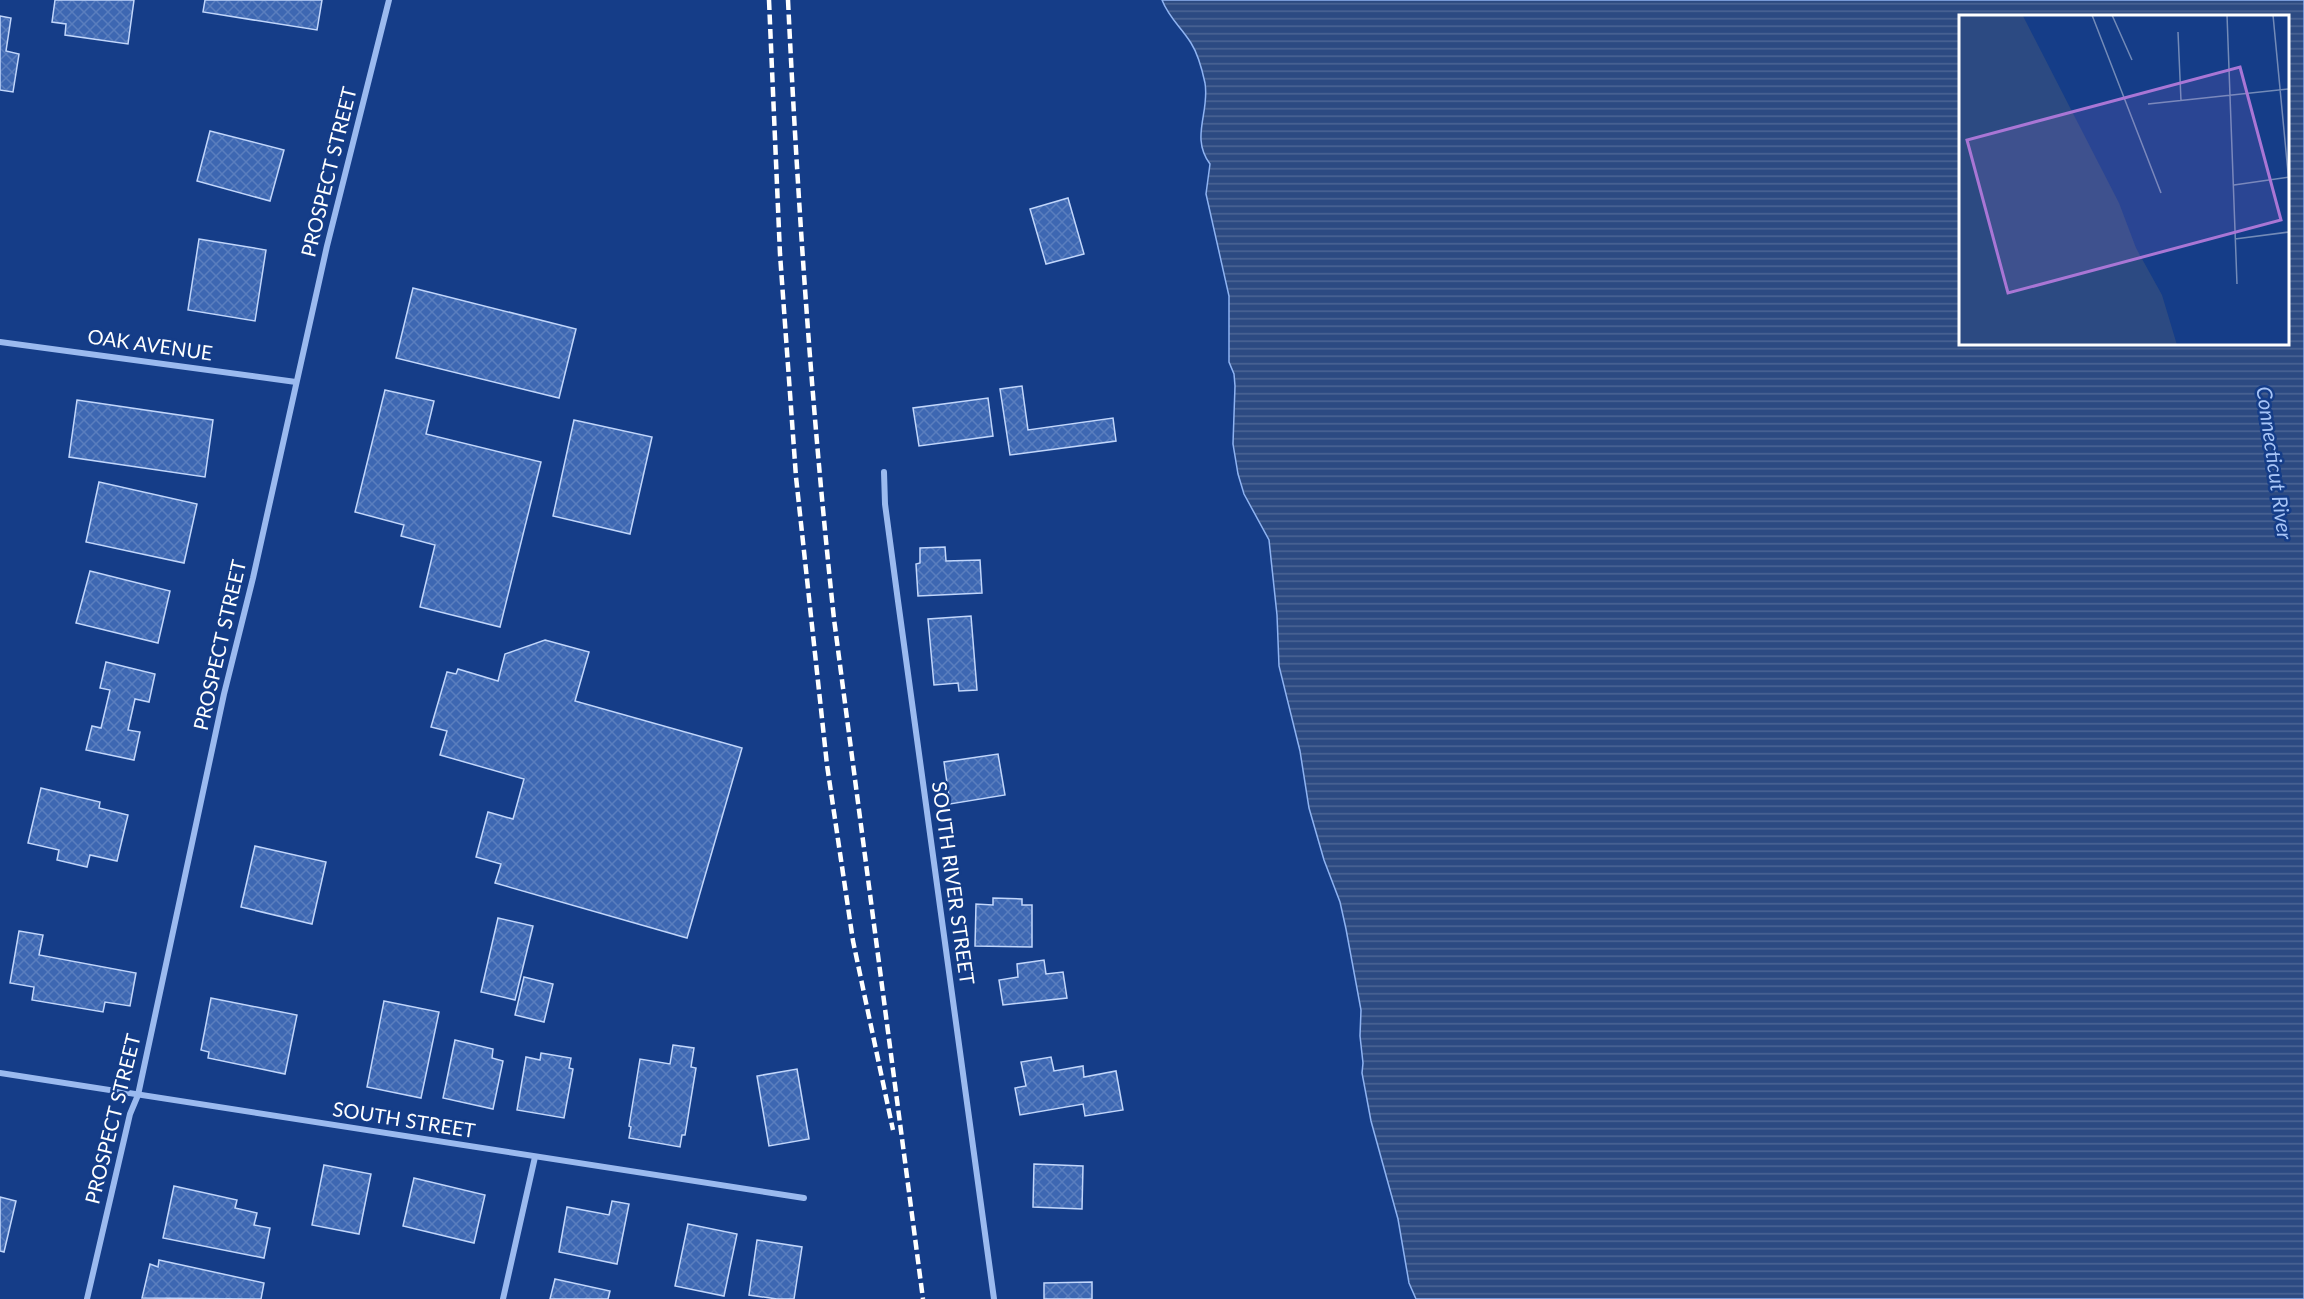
<svg xmlns="http://www.w3.org/2000/svg" width="2304" height="1299" viewBox="0 0 2304 1299" font-family="Lato,sans-serif">
  <style>
    .water { fill: url(#water-rules); stroke: #8eb3f2; stroke-width: 1.5; fill-rule: evenodd }
    .building { fill: url(#building-cross-hatch); stroke: #c1d6fb; stroke-width: 1.5 }
    .lines { fill: none; stroke-linecap: round; stroke-linejoin: round }
    .street { stroke: #9bbaef; stroke-width: 6 }
    .rail { stroke: #fff; stroke-width: 4.5; stroke-dasharray: 10 4.5; stroke-linecap: butt }
    .labels { text-anchor: middle; stroke-width: 5; stroke-linejoin: round; paint-order: stroke }
    .street-label { font-size: 20px; fill: #fff; stroke: #153d88 }
    .water-label { font-size: 21px; font-style: italic; fill: #a7c4f6; stroke: #153d88 }
    .inset-road { fill: none; stroke: #738bb8; stroke-width: 1.5 }
    .view { fill: #a976d5; fill-opacity: 0.15; stroke: #a976d5; stroke-width: 3 }
    .inset-edge { fill: none; stroke: #fff; stroke-width: 3 }
  </style>
  <defs>
    <pattern id="water-rules" width="6" height="5" patternUnits="userSpaceOnUse" patternTransform="scale(1.5)"><rect width="6" height="5" fill="#2c4a82"/><path d="M0 2.5h6" fill="none" stroke="#4c6595"/></pattern>
    <pattern id="building-cross-hatch" width="8" height="8" patternUnits="userSpaceOnUse" patternTransform="scale(1.5)"><rect width="8" height="8" fill="#3d67b2"/><path d="M0 0l8 8M0 8l8-8" fill="none" stroke="#5a7ebe"/></pattern>
  </defs>
  <rect width="100%" height="100%" fill="#153d88"/>
  <path class="water" d="M1162,0h1142v1299h-888l-7,-16 -11,-64 -27,-98 -9,-48 1,-10 -3,-27 1,-26 -15,-81 -6,-27 -16,-42 -15,-52 -9,-57 -21,-85 -2,-51 -8,-75 -25,-46 -6,-20 -5,-30 2,-58 -1,-12 -5,-12v-66l-23,-102 4,-30c-20,-27 0,-51 -5,-81 -3,-14 -7,-29 -14,-40 -10,-16 -22,-25 -29,-43zM1960,16h328v328h-328z"/>
  <g class="building">
    <path d="M55,0h79l-6,44 -63,-9 1,-11 -14,-2z"/>
    <path d="M205,0h117l-5,30 -114,-18z"/>
    <path d="M0,16l11,2 -5,33 13,3 -6,38 -13,-2z"/>
    <path d="M210,131l74,19 -14,51 -73,-20z"/>
    <path d="M1068,198l16,56 -38,10 -16,-55z"/>
    <path d="M199,239l67,11 -11,71 -67,-11z"/>
    <path d="M413,288l163,41 -17,69 -163,-40z"/>
    <path d="M1022,386l6,44 85,-12 3,23 -106,14 -10,-66z"/>
    <path d="M385,390l49,11 -8,33 115,28 -41,165 -80,-20 15,-62 -34,-9 3,-11 -49,-13z"/>
    <path d="M988,398l5,38 -74,10 -6,-38z"/>
    <path d="M77,400l136,20 -8,57 -136,-20z"/>
    <path d="M574,420l78,17 -22,97 -77,-18z"/>
    <path d="M99,482l98,22 -13,59 -98,-21z"/>
    <path d="M945,547l1,14 34,-1 2,33 -64,3 -2,-32 4,-1v-15z"/>
    <path d="M90,571l80,20 -12,52 -82,-20z"/>
    <path d="M971,616l6,74 -18,1 -1,-8 -24,2 -6,-66z"/>
    <path d="M545,640l44,12 -14,49 167,47 -55,190 -192,-55 6,-19 -25,-7 12,-45 25,7 11,-40 -84,-24 7,-24 -16,-4 16,-55 9,2 2,-5 40,12 7,-27z"/>
    <path d="M106,662l49,12 -6,28 -14,-3 -7,31 12,2 -6,28 -48,-10 6,-24 9,2 9,-38 -10,-2z"/>
    <path d="M998,754l7,41 -55,9 -6,-42z"/>
    <path d="M41,788l59,14 -1,6 29,7 -11,46 -27,-6 -3,12 -30,-7 2,-10 -31,-7z"/>
    <path d="M255,846l71,16 -14,62 -71,-17z"/>
    <path d="M993,898l29,1v6h10v42l-57,-1 1,-42 17,1z"/>
    <path d="M498,918l35,8 -18,74 -34,-8z"/>
    <path d="M19,931l24,4 -4,20 97,18 -6,33 -25,-4 -2,10 -71,-12 2,-13 -24,-4z"/>
    <path d="M1044,960l2,14 17,-2 4,26 -64,7 -4,-25 19,-3 -1,-13z"/>
    <path d="M524,977l29,7 -9,38 -29,-7z"/>
    <path d="M211,998l86,17 -12,59 -77,-16 1,-6 -8,-2z"/>
    <path d="M384,1001l55,11 -18,86 -54,-11z"/>
    <path d="M455,1040l38,9 -1,9 11,3 -10,48 -50,-11z"/>
    <path d="M673,1045l21,3 -3,19 5,1 -11,67h-3l-2,12 -51,-9 2,-11 -2,-1 11,-67 30,5z"/>
    <path d="M541,1053l30,5 -2,10 4,1 -9,49 -47,-8 9,-53 14,3z"/>
    <path d="M1051,1057l3,14 29,-5 1,11 32,-6 7,39 -38,6 -2,-12 -63,11 -5,-27 11,-2 -5,-24z"/>
    <path d="M797,1069l12,70 -40,7 -12,-70z"/>
    <path d="M1034,1164l49,2 -1,43 -49,-2z"/>
    <path d="M324,1165l47,9 -12,60 -47,-9z"/>
    <path d="M414,1178l71,17 -11,48 -71,-17z"/>
    <path d="M174,1186l63,14 -2,8 22,5 -3,12 16,3 -6,30 -101,-20z"/>
    <path d="M0,1197l16,4 -12,51 -4,-1z"/>
    <path d="M612,1201l17,3 -12,60 -58,-12 8,-45 42,8z"/>
    <path d="M688,1224l49,10 -13,62 -49,-10z"/>
    <path d="M757,1240l45,7 -8,52h-17l-28,-4z"/>
    <path d="M159,1260l105,23 -3,16 -119,-1 8,-34 8,3z"/>
    <path d="M555,1279l55,12 -2,8h-58z"/>
    <path d="M1092,1282v17h-48v-16z"/>
  </g>
  <g class="lines">
    <g class="street">
      <path d="M0,342l296,40"/>
      <path d="M884,472l1,32 13,97 96,698"/>
      <path d="M0,1073l804,125"/>
      <path d="M87,1299l43,-185 8,-19 86,-401 29,-116 74,-332 62,-246"/>
      <path d="M503,1299l32,-142"/>
    </g>
    <g class="rail">
      <path d="M769,0l11,254 16,223 31,288 26,176 40,189"/>
      <path d="M788,0c10,207 24,413 46,619l89,680"/>
    </g>
  </g>
  <g class="labels">
    <g class="street-label">
      <text transform="translate(329 172) rotate(-76)" y="7">PROSPECT STREET</text>
      <text transform="translate(150 345) rotate(8)" y="7">OAK AVENUE</text>
      <text transform="translate(220 645) rotate(-77)" y="7">PROSPECT STREET</text>
      <text transform="translate(953 883) rotate(82)" y="7">SOUTH RIVER STREET</text>
      <text transform="translate(113 1119) rotate(-76)" y="7">PROSPECT STREET</text>
      <text transform="translate(404 1120) rotate(9)" y="7">SOUTH STREET</text>
    </g>
    <g class="water-label">
      <text transform="translate(2274 463) rotate(82)" y="7">Connecticut River</text>
    </g>
  </g>
  <g transform="translate(1959 15)">
    <rect width="330" height="330" fill="#153d88"/>
    <path d="M0,0l64,1 96,187 17,45 26,47 15,50h-218z" fill="#2c4a82"/>
    <path class="inset-road" d="M133,0l69,178M153,0l20,45M268,0l10,269M314,0l16,168M219,17l3,69M189,89l141,-15M275,170l55,-8M276,224l54,-7"/>
    <path class="view" d="M281,52l41,153 -273,73 -41,-153z"/>
    <rect width="330" height="330" class="inset-edge"/>
  </g>
</svg>
